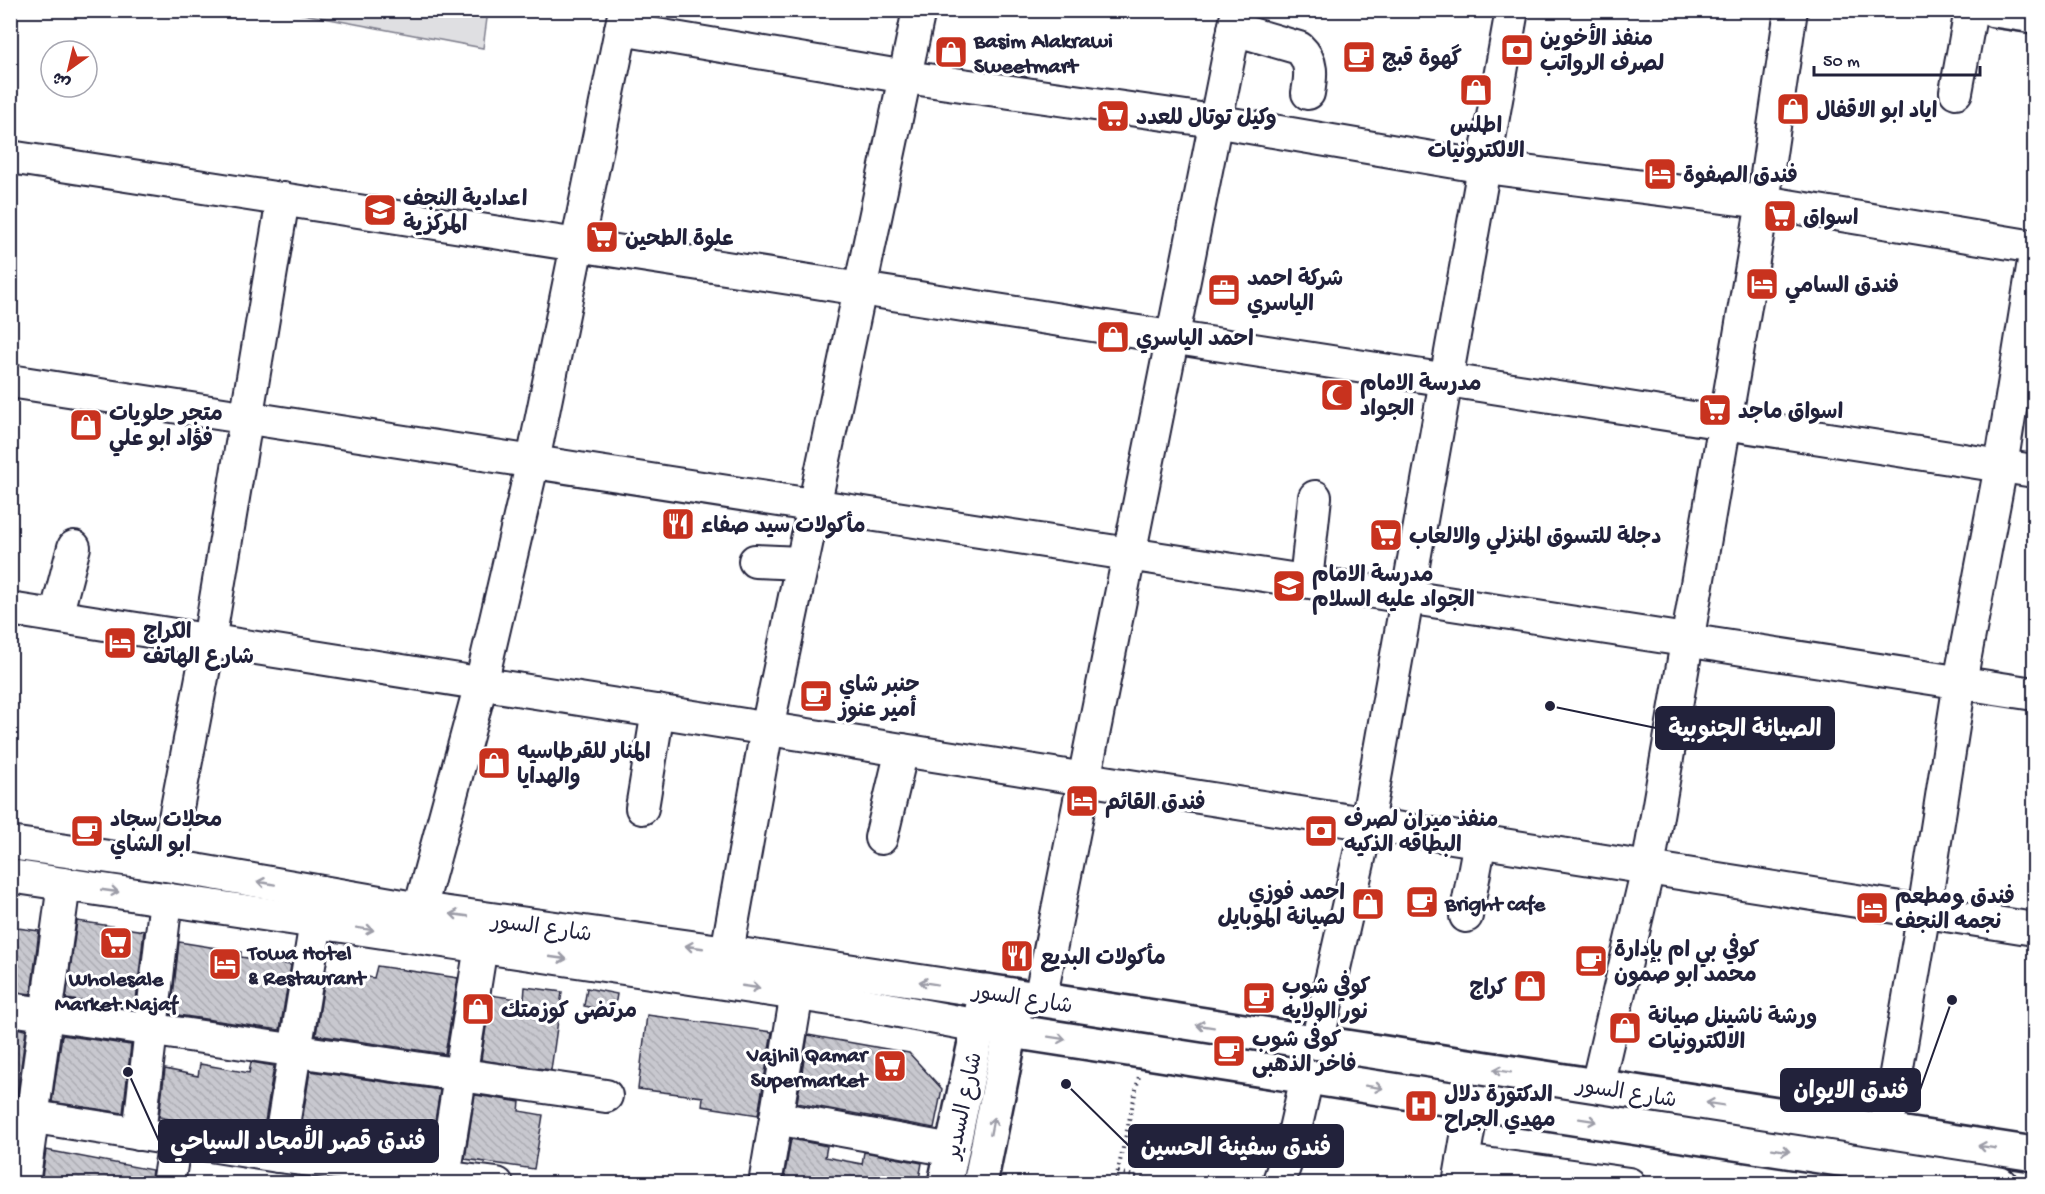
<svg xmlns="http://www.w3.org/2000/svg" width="2045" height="1194" viewBox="0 0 2045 1194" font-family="'Gochi Hand','Playpen Sans Arabic',sans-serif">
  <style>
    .pitch { fill: #dfdfe2; stroke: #80808e; stroke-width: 1.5 }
    .building { fill: url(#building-back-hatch); stroke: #22223b; stroke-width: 1.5 }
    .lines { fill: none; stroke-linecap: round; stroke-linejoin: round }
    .minor-casing { stroke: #22223b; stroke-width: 36 }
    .major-casing { stroke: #22223b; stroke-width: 38 }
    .path { stroke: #22223b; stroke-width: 4; stroke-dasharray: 1.5 4.5; stroke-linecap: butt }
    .minor { stroke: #fff; stroke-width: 32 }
    .major { stroke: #fff; stroke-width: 33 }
    .oneway { stroke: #9c9ca7 }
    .labels { text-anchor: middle; stroke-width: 6; stroke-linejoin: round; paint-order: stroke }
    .poi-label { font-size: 22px; font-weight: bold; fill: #22223b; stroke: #fff; text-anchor: start }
    .street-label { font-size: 22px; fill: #22223b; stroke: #fff }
    .leader { fill: none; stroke: #22223b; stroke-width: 2 }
    .callout-dot { fill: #22223b; stroke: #fff; stroke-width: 2 }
    .callout { fill: #22223b; stroke: #22223b; stroke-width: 2 }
    .callout-label { font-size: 24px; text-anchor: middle; font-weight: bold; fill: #fff }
  </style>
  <defs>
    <pattern id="building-back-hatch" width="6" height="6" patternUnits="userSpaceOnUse" patternTransform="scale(1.5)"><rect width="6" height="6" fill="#c8c8cf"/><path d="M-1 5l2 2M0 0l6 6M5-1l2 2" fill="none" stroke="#acacb3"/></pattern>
  </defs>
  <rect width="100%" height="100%" fill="#fff"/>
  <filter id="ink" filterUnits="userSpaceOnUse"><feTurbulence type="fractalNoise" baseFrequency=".0167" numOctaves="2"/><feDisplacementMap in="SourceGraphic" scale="12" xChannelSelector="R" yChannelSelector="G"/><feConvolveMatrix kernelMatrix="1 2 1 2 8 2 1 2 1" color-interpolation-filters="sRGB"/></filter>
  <g filter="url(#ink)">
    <path class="pitch" d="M287,11h201l-5,37z"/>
    <g class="building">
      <path d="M77,921l67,10 -9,78 -69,-10z"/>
      <path d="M10,927l29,4 -8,63 -21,-3z"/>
      <path d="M179,942l62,10v5l50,8 -11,65 -109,-16z"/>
      <path d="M377,966l81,12 -13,76 -129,-19 10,-64 48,7z"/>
      <path d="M525,987l37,5 -11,78 -70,-10 10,-65 33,5z"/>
      <path d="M587,988l30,6 -3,18 -30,-6z"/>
      <path d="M647,1015l125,17 -14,83 -56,-9 1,-9 -65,-8z"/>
      <path d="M10,1027l16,3 -9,66 -7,-1z"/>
      <path d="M62,1035l69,10 -8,68 -71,-11z"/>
      <path d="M808,1035l101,18 33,36 -8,39 -137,-25z"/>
      <path d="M251,1062l23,4 -11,68 -49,-9 -1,2 -54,-10 6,-48 33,7 2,-12 49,9z"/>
      <path d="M310,1071l130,19 -11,67 -130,-16z"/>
      <path d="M475,1095l45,7 -1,9 24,4 -9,54 -69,-10z"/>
      <path d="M791,1139l36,7 -2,11 37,7 2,-12 58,11 -4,21h-135z"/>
      <path d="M46,1150l106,20 -2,14h-109z"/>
    </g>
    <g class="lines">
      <g class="minor-casing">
        <g id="minor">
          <path d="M621,29l285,48 308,44 271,46 278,35 271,45"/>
          <path d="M1234,29l65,19c14,13 12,28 9,45"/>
          <path d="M1956,92l15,-82"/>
          <path d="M10,157l2024,314"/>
          <path d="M10,381l2024,313"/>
          <path d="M755,561l46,2"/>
          <path d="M1306,581l9,-84"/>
          <path d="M10,609l2024,320"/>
          <path d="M56,616l18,-69"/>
          <path d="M642,808l16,-97"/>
          <path d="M881,838l21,-88"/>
          <path d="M10,843l156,22 254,44 307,43 259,39"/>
          <path d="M166,865l43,-224 74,-442"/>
          <path d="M10,876l841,126 128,24"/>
          <path d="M420,909l61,-225 52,-223 92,-451"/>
          <path d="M1466,916l14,-75"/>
          <path d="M727,952l40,-223 152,-719"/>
          <path d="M1040,1000l198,-990"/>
          <path d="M10,1009l596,87"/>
          <path d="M1317,1043l50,-220 145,-813"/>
          <path d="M1597,1086l51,-218 115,-666 28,-192"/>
          <path d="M10,1113l268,43 219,28"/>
          <path d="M776,1118l176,32"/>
          <path d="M1886,1131l38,-220 36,-229 41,-216 33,-205"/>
          <path d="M139,1134l27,-235"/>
          <path d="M278,1156l38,-234"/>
          <path d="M1463,1161l166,23"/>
          <path d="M444,1177l37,-231"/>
          <path d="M23,1184l41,-300"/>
          <path d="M168,1184l7,-44"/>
          <path d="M765,1184l32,-191"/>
          <path d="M1278,1184l13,-37 16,-70"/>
          <path d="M1459,1184l14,-82"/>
        </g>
      </g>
      <g class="major-casing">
        <g id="major">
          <path d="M1994,10l40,6"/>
          <path d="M979,1026l1021,158"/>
          <path d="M945,1184l41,-193 1048,163"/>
          <path d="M980,1184l35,-174"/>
        </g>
      </g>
      <g class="path">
        <path d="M1118,1172l49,12"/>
        <path d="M1115,1184l24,-108"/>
      </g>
      <use href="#minor" class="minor"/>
      <use href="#major" class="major"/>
    </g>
    <defs><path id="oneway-shaft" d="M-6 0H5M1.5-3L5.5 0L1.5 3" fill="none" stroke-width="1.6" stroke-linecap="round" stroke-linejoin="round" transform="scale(1.5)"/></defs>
    <g class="oneway">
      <use href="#oneway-shaft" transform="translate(266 883) rotate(-170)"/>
      <use href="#oneway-shaft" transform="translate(110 891) rotate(8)"/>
      <use href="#oneway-shaft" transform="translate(459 915) rotate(-172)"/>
      <use href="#oneway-shaft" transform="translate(365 929) rotate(9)"/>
      <use href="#oneway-shaft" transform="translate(694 947) rotate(-172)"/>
      <use href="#oneway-shaft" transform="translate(558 958) rotate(8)"/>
      <use href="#oneway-shaft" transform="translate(928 983) rotate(-171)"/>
      <use href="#oneway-shaft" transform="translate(751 987) rotate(8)"/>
      <use href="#oneway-shaft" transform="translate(1205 1026) rotate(-171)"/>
      <use href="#oneway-shaft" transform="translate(1057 1038) rotate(9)"/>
      <use href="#oneway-shaft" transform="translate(1502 1071) rotate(-171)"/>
      <use href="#oneway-shaft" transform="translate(1374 1087) rotate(9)"/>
      <use href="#oneway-shaft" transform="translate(1715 1104) rotate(-171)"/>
      <use href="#oneway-shaft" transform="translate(1588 1120) rotate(9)"/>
      <use href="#oneway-shaft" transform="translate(992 1126) rotate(-79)"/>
      <use href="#oneway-shaft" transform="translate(1987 1147) rotate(-171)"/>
      <use href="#oneway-shaft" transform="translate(1781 1150) rotate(9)"/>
    </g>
  </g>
  <defs>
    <g id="bank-square" transform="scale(1.725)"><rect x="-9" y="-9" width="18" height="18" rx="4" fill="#c8321e" stroke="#fff"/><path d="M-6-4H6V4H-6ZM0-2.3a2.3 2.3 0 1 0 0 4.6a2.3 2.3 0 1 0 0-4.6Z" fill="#fff"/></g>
    <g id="shop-square" transform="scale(1.725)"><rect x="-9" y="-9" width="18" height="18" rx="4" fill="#c8321e" stroke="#fff"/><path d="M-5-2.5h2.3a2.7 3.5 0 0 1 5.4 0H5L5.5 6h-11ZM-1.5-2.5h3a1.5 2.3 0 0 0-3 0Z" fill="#fff"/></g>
    <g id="cafe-square" transform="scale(1.725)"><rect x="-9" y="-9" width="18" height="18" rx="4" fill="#c8321e" stroke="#fff"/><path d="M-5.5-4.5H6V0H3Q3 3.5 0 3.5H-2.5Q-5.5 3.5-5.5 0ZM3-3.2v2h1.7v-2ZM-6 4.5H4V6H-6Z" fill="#fff"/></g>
    <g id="supermarket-square" transform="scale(1.725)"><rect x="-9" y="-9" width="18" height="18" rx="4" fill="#c8321e" stroke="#fff"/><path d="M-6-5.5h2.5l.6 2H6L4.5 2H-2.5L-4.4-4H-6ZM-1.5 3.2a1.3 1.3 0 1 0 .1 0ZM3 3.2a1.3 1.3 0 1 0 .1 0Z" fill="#fff"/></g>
    <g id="hotel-square" transform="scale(1.725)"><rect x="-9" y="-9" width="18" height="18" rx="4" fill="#c8321e" stroke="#fff"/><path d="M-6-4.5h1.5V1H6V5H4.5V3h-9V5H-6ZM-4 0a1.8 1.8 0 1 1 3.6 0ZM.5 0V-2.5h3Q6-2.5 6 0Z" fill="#fff"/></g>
    <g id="school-square" transform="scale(1.725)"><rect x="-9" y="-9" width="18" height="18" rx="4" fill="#c8321e" stroke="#fff"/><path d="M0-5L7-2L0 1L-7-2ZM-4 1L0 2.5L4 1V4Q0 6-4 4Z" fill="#fff"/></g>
    <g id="office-square" transform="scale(1.725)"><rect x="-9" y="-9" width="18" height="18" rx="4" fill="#c8321e" stroke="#fff"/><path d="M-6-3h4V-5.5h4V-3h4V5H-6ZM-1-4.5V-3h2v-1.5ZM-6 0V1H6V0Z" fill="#fff"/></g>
    <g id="mosque-square" transform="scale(1.725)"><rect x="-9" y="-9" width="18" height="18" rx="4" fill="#c8321e" stroke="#fff"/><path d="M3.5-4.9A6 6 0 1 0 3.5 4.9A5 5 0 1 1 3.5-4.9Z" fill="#fff"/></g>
    <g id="restaurant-square" transform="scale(1.725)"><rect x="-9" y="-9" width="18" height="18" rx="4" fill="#c8321e" stroke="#fff"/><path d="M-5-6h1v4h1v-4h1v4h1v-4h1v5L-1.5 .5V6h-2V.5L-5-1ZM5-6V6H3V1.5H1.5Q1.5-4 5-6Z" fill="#fff"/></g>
    <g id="hospital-square" transform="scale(1.725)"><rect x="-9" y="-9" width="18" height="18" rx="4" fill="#c8321e" stroke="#fff"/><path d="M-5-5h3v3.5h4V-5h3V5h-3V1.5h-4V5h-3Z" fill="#fff"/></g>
  </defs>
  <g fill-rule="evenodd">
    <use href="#bank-square" x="1517" y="50"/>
    <use href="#shop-square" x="951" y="52"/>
    <use href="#cafe-square" x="1359" y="57"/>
    <use href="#shop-square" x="1476" y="90"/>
    <use href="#shop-square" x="1793" y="109"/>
    <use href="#supermarket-square" x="1113" y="116"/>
    <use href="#hotel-square" x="1660" y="174"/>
    <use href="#school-square" x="380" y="210"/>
    <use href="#supermarket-square" x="1780" y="216"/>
    <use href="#supermarket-square" x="602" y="237"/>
    <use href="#hotel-square" x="1762" y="284"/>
    <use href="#office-square" x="1224" y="290"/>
    <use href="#shop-square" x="1113" y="337"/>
    <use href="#mosque-square" x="1337" y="395"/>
    <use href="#supermarket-square" x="1715" y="410"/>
    <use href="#shop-square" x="86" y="425"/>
    <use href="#restaurant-square" x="678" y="524"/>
    <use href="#supermarket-square" x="1386" y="535"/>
    <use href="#school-square" x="1289" y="586"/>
    <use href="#hotel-square" x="120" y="643"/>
    <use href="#cafe-square" x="816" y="696"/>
    <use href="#shop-square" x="494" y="763"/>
    <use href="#hotel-square" x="1082" y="801"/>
    <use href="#cafe-square" x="87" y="831"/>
    <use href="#bank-square" x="1321" y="831"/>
    <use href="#cafe-square" x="1422" y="902"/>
    <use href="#shop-square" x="1368" y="904"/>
    <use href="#hotel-square" x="1872" y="908"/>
    <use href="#supermarket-square" x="116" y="943"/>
    <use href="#restaurant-square" x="1017" y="956"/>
    <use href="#cafe-square" x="1591" y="961"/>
    <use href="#hotel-square" x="225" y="964"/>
    <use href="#shop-square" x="1530" y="986"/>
    <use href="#cafe-square" x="1259" y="998"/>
    <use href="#shop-square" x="478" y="1009"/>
    <use href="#shop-square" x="1625" y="1028"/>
    <use href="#cafe-square" x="1229" y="1051"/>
    <use href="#supermarket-square" x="890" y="1066"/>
    <use href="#hospital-square" x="1421" y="1106"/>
  </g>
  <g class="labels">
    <g class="poi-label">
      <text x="1540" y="45">منفذ الأخوين<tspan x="1540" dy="25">لصرف الرواتب</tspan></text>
      <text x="974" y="47">Basim Alakrawi<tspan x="974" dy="25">Sweetmart</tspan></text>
      <text x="1382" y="65">گهوة قبچ</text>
      <text x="1816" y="117">اياد ابو الاقفال</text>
      <text x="1136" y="124">وكيل توتال للعدد</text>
      <text x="1476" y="132" text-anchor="middle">اطلس<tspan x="1476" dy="25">الالكترونيات</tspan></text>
      <text x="1683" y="182">فندق الصفوة</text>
      <text x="403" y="205">اعدادية النجف<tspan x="403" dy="25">المركزية</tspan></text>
      <text x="1803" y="224">اسواق</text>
      <text x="625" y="245">علوة الطحين</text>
      <text x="1247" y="285">شركة احمد<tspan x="1247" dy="25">الياسري</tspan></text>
      <text x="1785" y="292">فندق السامي</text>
      <text x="1136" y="345">احمد الياسري</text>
      <text x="1360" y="390">مدرسة الامام<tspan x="1360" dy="25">الجواد</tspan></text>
      <text x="1738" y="418">اسواق ماجد</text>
      <text x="109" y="420">متجر حلويات<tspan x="109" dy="25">فؤاد ابو علي</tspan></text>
      <text x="701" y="532">مأكولات سيد صفاء</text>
      <text x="1409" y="543">دجلة للتسوق المنزلي والالعاب</text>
      <text x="1312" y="581">مدرسة الامام<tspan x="1312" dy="25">الجواد عليه السلام</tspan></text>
      <text x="143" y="638">الكراج<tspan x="143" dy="25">شارع الهاتف</tspan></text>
      <text x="839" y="691">جنبر شاي<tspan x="839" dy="25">أمير عنوز</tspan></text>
      <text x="517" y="758">المنار للقرطاسيه<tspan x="517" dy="25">والهدايا</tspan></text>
      <text x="1105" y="809">فندق القائم</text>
      <text x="110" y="826">محلات سجاد<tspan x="110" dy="25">ابو الشاي</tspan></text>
      <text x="1344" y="826">منفذ ميران لصرف<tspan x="1344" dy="25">البطاقه الذكيه</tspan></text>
      <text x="1345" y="899" text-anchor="end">احمد فوزي<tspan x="1345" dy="25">لصيانة الموبايل</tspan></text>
      <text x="1895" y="903">فندق ومطعم<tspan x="1895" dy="25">نجمه النجف</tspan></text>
      <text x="1445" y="910">Bright cafe</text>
      <text x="1614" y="956">كوفي بي ام بإدارة<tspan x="1614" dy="25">محمد ابو صمون</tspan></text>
      <text x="248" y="959">Towa Hotel<tspan x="248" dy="25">&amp; Restaurant</tspan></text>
      <text x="1040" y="964">مأكولات البديع</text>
      <text x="116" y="985" text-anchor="middle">Wholesale<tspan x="116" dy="25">Market Najaf</tspan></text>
      <text x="1282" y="993">كوفي شوب<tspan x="1282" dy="25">نور الولايه</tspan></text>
      <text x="1507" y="994" text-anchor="end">كراج</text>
      <text x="501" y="1017">مرتضى كوزمتك</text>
      <text x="1648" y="1023">ورشة ناشينل صيانة<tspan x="1648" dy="25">الالكترونيات</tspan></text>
      <text x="1252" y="1046">کوفی شوب<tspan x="1252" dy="25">فاخر الذهبی</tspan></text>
      <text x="867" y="1061" text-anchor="end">Vajhil Qamar<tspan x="867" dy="25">Supermarket</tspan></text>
      <text x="1444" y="1101">الدكتورة دلال<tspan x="1444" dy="25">مهدي الجراح</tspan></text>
    </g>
    <g class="street-label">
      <text transform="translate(542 926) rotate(8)" y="8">شارع السور</text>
      <text transform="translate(1023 997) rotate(9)" y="8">شارع السور</text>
      <text transform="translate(1627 1091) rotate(9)" y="8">شارع السور</text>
      <text transform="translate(962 1105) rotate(-78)" y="8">شارع السدير</text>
    </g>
  </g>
  <path class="leader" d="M1550 706L1656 728M1952 1000L1920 1090M128 1072L159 1141M1066 1084L1129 1146"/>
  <g class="callout-dot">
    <circle cx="1550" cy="706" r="6"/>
    <circle cx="1952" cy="1000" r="6"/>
    <circle cx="128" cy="1072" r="6"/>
    <circle cx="1066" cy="1084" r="6"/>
  </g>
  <g class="callout">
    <rect x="1656" y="707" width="178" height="42" rx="6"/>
    <rect x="1781" y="1069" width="139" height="42" rx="6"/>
    <rect x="159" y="1120" width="279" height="42" rx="6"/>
    <rect x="1129" y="1125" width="214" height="42" rx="6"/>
  </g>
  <g class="callout-label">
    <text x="1745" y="736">الصيانة الجنوبية</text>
    <text x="1851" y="1098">فندق الايوان</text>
    <text x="298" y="1149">فندق قصر الأمجاد السياحي</text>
    <text x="1236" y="1155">فندق سفينة الحسين</text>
  </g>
  <rect width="2045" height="1194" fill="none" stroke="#fff" stroke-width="36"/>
  <rect x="18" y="18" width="2009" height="1158" fill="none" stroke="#22223b" stroke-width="2" filter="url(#ink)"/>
  <g transform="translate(69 69) rotate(214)"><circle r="28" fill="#ffffff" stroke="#a7a7b1" stroke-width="1.5"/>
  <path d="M0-4.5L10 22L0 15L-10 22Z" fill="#c8321e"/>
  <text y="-9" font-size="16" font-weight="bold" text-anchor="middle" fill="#22223b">ش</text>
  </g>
  <path d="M1814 66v9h166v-9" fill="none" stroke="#22223b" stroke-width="3"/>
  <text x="1823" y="66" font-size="18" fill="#22223b" stroke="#ffffff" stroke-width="4.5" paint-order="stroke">50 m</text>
</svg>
